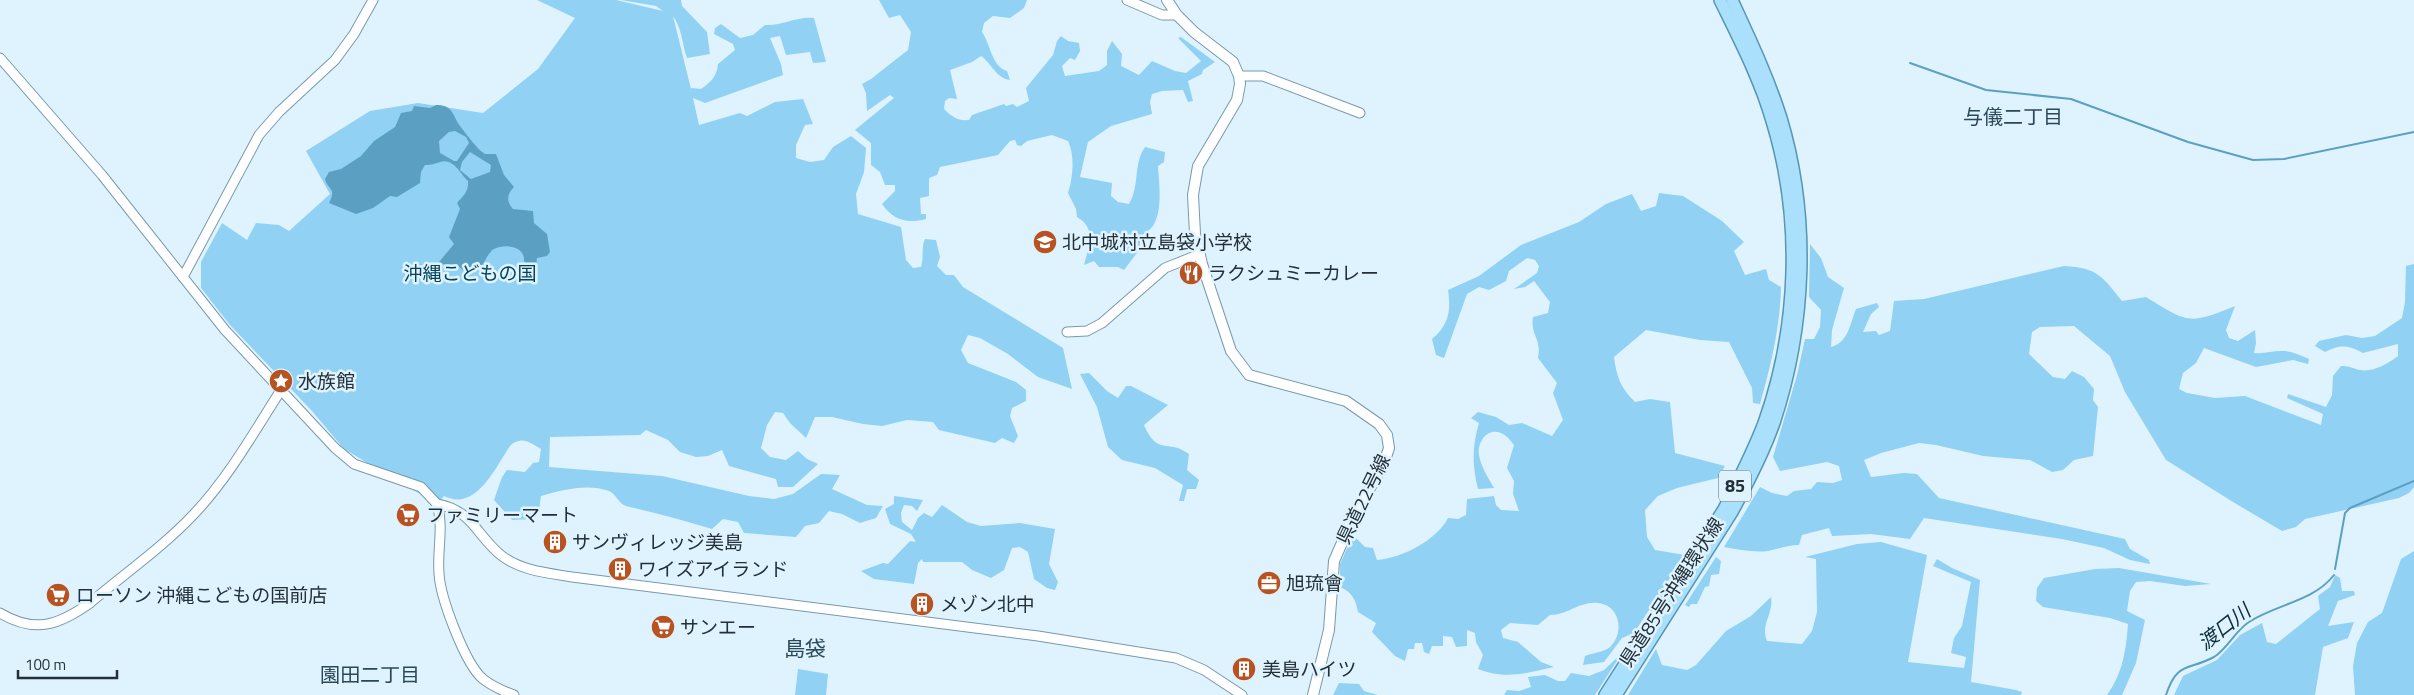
<svg xmlns="http://www.w3.org/2000/svg" width="2414" height="695" viewBox="0 0 2414 695" font-family="'Titillium Web','Noto Sans JP',sans-serif">
  <style>
    .green { fill: #90d1f4 }
    .water { fill: #5ba0c3; fill-rule: evenodd }
    .lines { fill: none; stroke-linecap: round; stroke-linejoin: round }
    .stream { stroke: #5ba0c3; stroke-width: 2 }
    .tertiary-casing { stroke: #7899ab; stroke-width: 11 }
    .secondary-casing { stroke: #7899ab; stroke-width: 12 }
    .primary-casing { stroke: #5695b4; stroke-width: 14 }
    .tertiary { stroke: #fff; stroke-width: 9 }
    .secondary { stroke: #fff; stroke-width: 10 }
    .primary { stroke: #aae0fb; stroke-width: 11 }
    .labels { text-anchor: middle; stroke-width: 5; stroke-linejoin: round; paint-order: stroke }
    .shield { fill: #dff3ff; stroke: #5b6a73; stroke-width: 1 }
    .shield-label { font-size: 18px; font-weight: bold; fill: #233037 }
    .poi-label { font-size: 19px; fill: #233037; stroke: #dff3ff; text-anchor: start }
    .park-label { font-size: 19px; fill: #05425a; stroke: #dff3ff }
    .street-label { font-size: 19px; fill: #233037; stroke: #dff3ff }
    .neighbourhood-label { font-size: 20px; fill: #2a4857; stroke: #dff3ff }
    .water-label { font-size: 20px; font-style: italic; fill: #0d2d3d; stroke: #dff3ff }
    .quarter-label { font-size: 21px; fill: #2a4857; stroke: #dff3ff }
  </style>
  <rect width="100%" height="100%" fill="#dff3ff"/>
  <g class="green">
    <path d="M537,0h79l47,11 -7,-5 -35,-6h60l1,6 25,26 3,22 -23,4c-5,-14 -5,-30 -14,-42l19,77 -1,-5 10,1c10,-7 16,-13 17,-25l17,-14 -2,-6 -19,-10 1,-6 6,-4 19,14 13,-3 12,-10c17,1 32,-9 49,-7l12,44 -13,1 -3,-11 -24,3 -6,-19 -10,2 11,26 2,11 -78,28 -12,-5 6,27 41,-12 7,3 28,-14 28,-3 10,25 -8,1 -9,20v13l14,4 14,-2 9,-13 18,-11 15,12 -2,24 -8,22 2,20 43,13 5,33 7,8 8,-1c3,-9 0,-20 4,-28l11,1 4,17 -3,9 9,9h8l9,12 100,61 9,41 -34,-12 -30,-23 -28,-16 -12,-3 -7,15 7,13 48,19 10,8v11l-14,7 -2,8 8,20 -4,7 -12,-5 -7,5 -56,-13 -6,-8 -26,-2 -25,6 -19,-2 -31,-7h-17l-9,21 -16,-15 -7,-10 -8,-1 -8,13 -6,23 9,9 16,3 12,-9 9,8 11,5 -25,23h-15l-2,-8 -47,-13 -7,-16 -14,6 -12,1 -16,-5 -12,-12 -22,-10 -6,5 -90,2 -1,30 113,9 87,20 25,3 19,-5 28,-20 19,1 -8,14 35,16 16,1 -7,12 -16,5 -18,-9 -13,-3 -10,12 -14,3 -9,11 -52,-4 -6,-11 -15,-3 -11,10c-29,-9 -57,-16 -86,-23 -7,-2 -10,-12 -17,-15 -21,-8 -48,-1 -68,5l-2,14 -5,9 -22,1 -18,-20 8,-23 5,-7 18,2 8,-9 6,-1 2,-13c-7,-4 -15,-10 -22,-8 -10,2 -11,9 -16,16 -13,21 -31,53 -59,39l-7,8 -93,-55 -32,-38 -82,-86 -29,-37v-26l21,-39 25,17 9,-17 23,2 10,6 41,-37 -24,-43 64,-40 48,-8 65,10 55,-44 37,-51z"/>
    <path d="M879,0h148l-3,8 -14,10 -17,-2 -9,7 -2,9c8,11 10,35 25,39l3,9c-14,-2 -18,-16 -29,-24l-9,6 -22,8 7,29 -8,-1 -4,3 -1,8c8,8 14,12 25,11l3,-5 32,-11 2,2 7,-2 4,3 12,-6 -3,-13 27,-33 4,-14 4,-5 7,5 11,2 1,8 -5,9 -5,-2 -8,8 3,10 34,-5 8,-6v-14l5,-10 10,13 -1,12 18,9 13,-14 23,10 11,2 15,-12 -23,-23 3,-1 34,25 -12,8 -1,4 -14,7 5,20 -5,1 -5,-12 -21,1 -10,3 -2,8 2,12 -41,12 -23,16 -8,35 32,6 -1,13 7,6 11,2c11,-18 4,-40 16,-57l20,5 -1,10 -6,4c1,17 5,44 -5,60 -3,4 -8,7 -12,10l-2,14 -15,20 -6,-3h-19l-5,-6 -10,4c5,-20 13,-36 -7,-48l-1,-8 -8,-16c5,-15 7,-38 0,-52l-16,-6 -25,6 -6,5 -4,-1 -2,-5 -5,1 -12,14 -58,12 -3,8 -8,3v18l-9,2 1,16h5v5c-19,5 -33,1 -44,-15l13,-13v-6h-10l-5,-13 -9,-7v-22l-16,-13 39,-32 -4,-3 -23,16 -1,-18 -4,-9 9,-5 37,-29 3,-18 -11,-17 -11,3z"/>
    <path d="M1659,193l24,3 39,25 22,21 -10,9 11,24 21,-6 3,11 12,7c-1,41 -10,78 -21,117l-7,-1 -1,-15 -23,-46 -29,-2 -54,-10 -32,27c2,18 7,32 21,45l15,-3 20,3 5,51 50,13 -7,12 -41,10 -19,8 -13,14 2,27 8,13 30,5 -51,78 -12,5 -18,24 -21,3 2,-9c7,-3 20,-4 25,-9 15,-14 10,-42 -12,-44 -19,-2 -29,12 -48,12l-12,10 -28,-2 -9,7 2,8 15,4 23,20 13,5c-28,6 -47,13 -76,2l5,-14 -7,-13 -1,-9 -8,-3v16l-11,1 -4,-10 -9,-1v10h-11l-3,8 -5,-2 -2,-9h-7l-1,6h-6l-3,12 -10,-5 -23,-24 4,-9 -18,-11c-2,-12 -6,-20 -18,-25v-23l13,-29 12,12 8,1 4,12c25,-2 60,-20 71,-42l10,1 8,-4 1,-16 27,-3 2,9 5,5 18,1 -6,-17 1,-13 -7,-13 7,-23c-3,-4 -7,-9 -11,-11 -15,-8 -26,8 -24,21 2,12 9,22 15,33l-16,1c-6,-24 -6,-42 1,-66l-8,-5 7,-6 18,5 13,8 13,-2 30,13 11,-16 -10,-27 4,-10 -19,-25c4,-20 -8,-22 -5,-41l15,-4 2,-11 -16,-21 -9,6 -11,2 23,-16 2,-7 -4,-6 -8,-2 -18,13 -3,10 -17,9 -10,-3 -12,7 -23,64 -8,-3 -4,-16c17,-14 19,-28 16,-49l31,-14 42,-31 58,-23 27,-18 26,-10 9,17 15,-5z"/>
    <path d="M1810,244l11,14 7,19 16,11 -12,42 -1,17c17,-4 19,-23 25,-38l21,-6 2,4 -8,7 -8,18 13,-1 3,4 11,-4 4,-30 30,-2 140,-33c34,2 38,10 58,35l24,-4c42,26 43,28 89,9l-9,24 3,8 9,3 17,-11 1,13 -2,10c10,1 18,-2 28,-2 10,0 18,4 27,8l-1,5 -15,-4 -37,7 -52,-19 -8,15 -13,10 -4,16 8,4 28,5 30,-2 76,29 2,-11 -36,-16 1,-4 38,13 6,-12 1,-19 8,-10c7,0 9,1 15,3 14,5 30,-4 42,-13v-12l-35,9c-15,-8 -22,-9 -38,-1l-10,-6 4,-5 27,-6 16,3 13,-2 27,-18 3,-16 1,-36 8,-2v223l-5,6 -10,5 -94,21 -9,8 -14,4 -49,-29 -67,-42 -41,-68 -15,-36 -36,-30 -34,1 -8,5 -3,22 24,23 12,2 7,-8 12,6 10,12 -1,11 5,7 -5,49 -19,4 -11,10 -11,2 -22,-12 -47,-4 -47,-11 -17,-2 -38,10 -17,7 7,17 33,-4 13,1 22,24 186,41 5,10 19,11 1,4 -20,-4 -26,-12 -42,-9 -138,-21 -14,21 -39,-5 -39,2 -3,-8 -27,7 -3,10c-12,0 -20,4 -31,6 -15,2 -30,-2 -44,-4l36,-60 12,6 15,3 7,-5 17,-2 6,-7 16,1 9,-3 -3,-14 -12,-4 -47,9 -7,-14 24,-82 8,-36h9l6,-12 1,-17 -12,-13z"/>
    <path d="M1089,373l18,18 11,7 8,-12h5l37,19 -24,20c14,32 23,13 45,29l-2,16 12,10 -3,9h-9l-3,12h-5l4,-16 -28,-17 -33,-8 -14,-13 -11,-40 -17,-33z"/>
    <path d="M894,496l29,4 -6,11 -5,-5 -8,-1 -3,8 1,9 10,8 6,-12 6,-5 8,4 10,-12 25,17 14,4 39,-3 35,6 -6,35 9,18 -3,8 -8,-2 -13,-9 -6,-27 -8,-5 -8,1 -8,22 -13,8 -19,-8 -10,-8h-39l-1,-3 -4,4 -4,21 -40,-5 -13,-8 22,-8 5,1 22,-23 6,1 -5,-8 -21,-10 -5,-15 9,-5z"/>
    <path d="M1881,542l46,13 -19,107 56,6 2,-11 -15,-4 3,-15 8,-12 9,-44 -38,-16 4,-7 15,9 28,12 -9,102 45,8 6,2 -1,3h-393l28,-46 6,16 25,5 9,-5 30,-34 25,-15 20,-19c3,17 -11,27 -4,44l35,3 10,-13 5,-19 -1,-53 -11,-2 52,-13z"/>
    <path d="M2414,551v144h-59l-2,-29 4,-23 11,-21 14,-9 19,-54z"/>
    <path d="M1716,557l5,4 -2,13 -8,1 -2,11 -4,1 -8,17h-6l-2,3 -4,-2z"/>
    <path d="M2119,568l92,16 -26,2 -35,-5 -14,1 -6,9 -3,20 18,9 -9,43 -14,32h-15c16,-22 19,-45 21,-71l-18,-6 -67,-11 -7,-6 1,-13 7,-10 51,-9z"/>
    <path d="M2335,575l5,3 2,13h12l1,4 -17,6 -10,25 26,-4 -6,16 -25,9 -8,48h-141l9,-19 34,-16 23,-25 22,-12 5,19 9,2 44,-35 -2,-13 12,-9z"/>
    <path d="M1622,653l-27,42h-91l3,-5 12,1 12,-4 -3,-10 17,-2 13,6h7l6,-8 18,3 15,-6z"/>
    <path d="M798,669l30,5 -2,21h-31z"/>
    <path d="M1339,683l20,1 5,7 14,4h-45z"/>
  </g>
  <path class="water" d="M436,105c15,0 16,7 22,18 3,5 19,25 23,28l4,3h11l8,21 10,12c-7,7 -8,14 -1,22l20,2 1,12 13,11 3,18 -3,4 -10,2 -2,16 -3,-1 -8,-12c1,-17 -22,-17 -32,-11 -13,16 -4,17 -28,21l-8,-7 -9,2 -8,-4 15,-18 -5,-7 11,-28 -3,-6c6,-7 12,-11 11,-22 -8,-7 -14,-23 -28,-19 -6,2 -8,3 -15,3l-4,7 -1,11 -23,14 -7,-1 -17,12 -17,6 -27,-11c8,-16 -1,-12 -4,-24l4,-7 12,-3 20,-13 13,-15 21,-14 6,-14 11,-2 2,-5 16,2zM455,131l11,6 3,6 -12,18h-3l-14,-8 -1,-12 10,-9zM470,152l21,13 -1,7 -19,7 -11,-9 2,-8z"/>
  <g class="lines">
    <g class="stream">
      <path d="M1910,63l76,27 85,9 117,43 65,18 31,-1 130,-27"/>
      <path d="M2335,569l10,-56 5,-5 64,-27"/>
      <path d="M2166,695c11,-34 22,-24 48,-38 13,-8 21,-26 35,-35 27,-18 64,-20 85,-47"/>
    </g>
    <g class="tertiary-casing">
      <g id="tertiary">
        <path d="M1127,0l35,15h15"/>
        <path d="M0,58l102,117 123,155 110,118 19,16 67,23 16,17c37,7 39,32 65,52 20,15 46,17 70,21l466,59 138,22 28,12 38,25"/>
        <path d="M1239,76h24l97,37"/>
        <path d="M183,277l76,-142 20,-23 56,-52 19,-26 19,-34"/>
        <path d="M1067,332l20,-1 15,-8 63,-55 35,-14"/>
        <path d="M437,504c7,23 0,46 2,69 1,24 26,91 44,106 9,7 20,12 31,16"/>
        <path d="M0,613c35,21 59,12 90,-10 34,-29 73,-56 104,-89 35,-37 60,-82 87,-124"/>
      </g>
    </g>
    <g class="secondary-casing">
      <path id="secondary" d="M1167,0l10,15 17,17 39,30 6,14 1,8 -3,16 -39,66 -5,29 2,39 7,30 29,87 18,24 97,26 33,23 8,11 2,13 -5,15 -33,59 -17,39 -5,69 -16,65"/>
    </g>
    <g class="primary-casing">
      <g id="primary">
        <path d="M1605,695l119,-186c14,-28 29,-57 40,-86 34,-96 38,-204 8,-302 -12,-42 -33,-82 -52,-121"/>
        <path d="M1616,695l116,-183c16,-29 31,-58 42,-89 32,-97 37,-205 7,-305 -13,-41 -31,-79 -49,-118"/>
      </g>
    </g>
    <use href="#tertiary" class="tertiary"/>
    <use href="#secondary" class="secondary"/>
    <use href="#primary" class="primary"/>
  </g>
  <defs>
    <g id="school-disc" transform="scale(1.25)"><circle r="9.5" fill="#b85321" stroke="#dff3ff"/><path d="M0-5L7-2L0 1L-7-2ZM-4 1L0 2.5L4 1V4Q0 6-4 4Z" fill="#fff"/></g>
    <g id="restaurant-disc" transform="scale(1.25)"><circle r="9.5" fill="#b85321" stroke="#dff3ff"/><path d="M-5-6h1v4h1v-4h1v4h1v-4h1v5L-1.5 .5V6h-2V.5L-5-1ZM5-6V6H3V1.5H1.5Q1.5-4 5-6Z" fill="#fff"/></g>
    <g id="sight-disc" transform="scale(1.25)"><circle r="9.5" fill="#b85321" stroke="#dff3ff"/><path d="M0-6L1.8-2.2L6-1.7L2.9 1.2L3.7 5.4L0 3.3L-3.7 5.4L-2.9 1.2L-6-1.7L-1.8-2.2Z" fill="#fff"/></g>
    <g id="supermarket-disc" transform="scale(1.25)"><circle r="9.5" fill="#b85321" stroke="#dff3ff"/><path d="M-6-5.5h2.5l.6 2H6L4.5 2H-2.5L-4.4-4H-6ZM-1.5 3.2a1.3 1.3 0 1 0 .1 0ZM3 3.2a1.3 1.3 0 1 0 .1 0Z" fill="#fff"/></g>
    <g id="building-disc" transform="scale(1.25)"><circle r="9.5" fill="#b85321" stroke="#dff3ff"/><path d="M-4-6H4V6H1V3H-1V6H-4ZM-2.5-4.3h1.7v1.8h-1.7ZM.8-4.3h1.7v1.8H.8ZM-2.5-1h1.7V.8h-1.7ZM.8-1h1.7V.8H.8Z" fill="#fff"/></g>
    <g id="office-disc" transform="scale(1.25)"><circle r="9.5" fill="#b85321" stroke="#dff3ff"/><path d="M-6-3h4V-5.5h4V-3h4V5H-6ZM-1-4.5V-3h2v-1.5ZM-6 0V1H6V0Z" fill="#fff"/></g>
  </defs>
  <g fill-rule="evenodd">
    <use href="#school-disc" x="1045" y="242"/>
    <use href="#restaurant-disc" x="1191" y="273"/>
    <use href="#sight-disc" x="281" y="381"/>
    <use href="#supermarket-disc" x="408" y="515"/>
    <use href="#building-disc" x="555" y="542"/>
    <use href="#building-disc" x="620" y="569"/>
    <use href="#office-disc" x="1269" y="583"/>
    <use href="#supermarket-disc" x="58" y="595"/>
    <use href="#building-disc" x="922" y="604"/>
    <use href="#supermarket-disc" x="663" y="627"/>
    <use href="#building-disc" x="1244" y="669"/>
  </g>
  <g class="labels">
    <rect class="shield" x="1719" y="470.5" width="32" height="31" rx="4"/>
    <g class="shield-label">
      <text x="1735" y="492">85</text>
    </g>
    <g class="poi-label">
      <text x="1062" y="249">北中城村立島袋小学校</text>
      <text x="1208" y="280">ラクシュミーカレー</text>
      <text x="298" y="388">水族館</text>
      <text x="426" y="522">ファミリーマート</text>
      <text x="572" y="549">サンヴィレッジ美島</text>
      <text x="638" y="576">ワイズアイランド</text>
      <text x="1286" y="590">旭琉會</text>
      <text x="76" y="602">ローソン 沖縄こどもの国前店</text>
      <text x="940" y="611">メゾン北中</text>
      <text x="680" y="634">サンエー</text>
      <text x="1262" y="676">美島ハイツ</text>
    </g>
    <g class="park-label">
      <text x="470" y="280">沖縄こどもの国</text>
    </g>
    <g class="street-label">
      <text transform="translate(1363 499) rotate(-64)" y="7">県道22号線</text>
      <text transform="translate(1671 592) rotate(-57)" y="7">県道85号沖縄環状線</text>
    </g>
    <g class="neighbourhood-label">
      <text x="2013" y="124">与儀二丁目</text>
      <text x="370" y="682">園田二丁目</text>
    </g>
    <g class="water-label">
      <text transform="translate(2224 627) rotate(-38)" y="7">渡口川</text>
    </g>
    <g class="quarter-label">
      <text x="805" y="656">島袋</text>
    </g>
  </g>
  <path d="M18 670v8h99v-8" fill="none" stroke="#233037" stroke-width="2.5"/>
  <text x="25" y="670" font-size="15" fill="#233037" stroke="#dff3ff" stroke-width="4" paint-order="stroke">100 m</text>
</svg>
